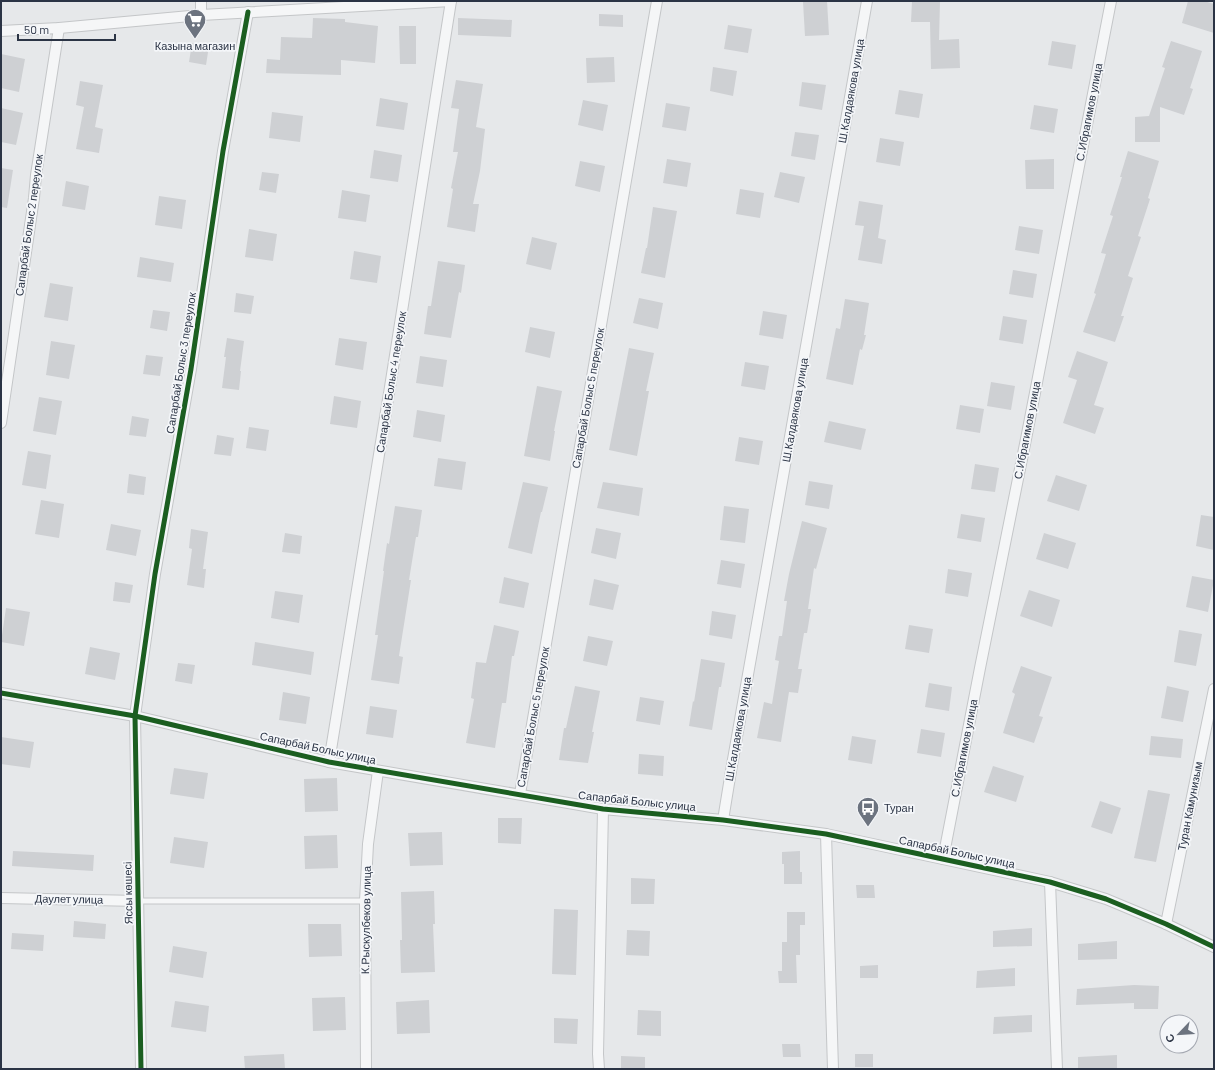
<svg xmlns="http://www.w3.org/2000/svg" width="1215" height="1070" viewBox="0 0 1215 1070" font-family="Barlow,sans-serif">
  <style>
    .building { fill: #ced0d3 }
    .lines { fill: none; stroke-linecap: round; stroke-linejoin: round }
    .lane-casing { stroke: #c4c6c8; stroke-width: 7 }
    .street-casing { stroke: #c4c6c8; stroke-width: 12 }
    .lane { stroke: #f5f6f7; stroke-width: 5 }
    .street { stroke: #f5f6f7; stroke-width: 10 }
    .cycleway-casing { stroke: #f4f6f9; stroke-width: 8 }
    .cycleway { stroke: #1b5e20; stroke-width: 5 }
    .labels { text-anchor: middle; stroke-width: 3.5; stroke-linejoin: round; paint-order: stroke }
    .poi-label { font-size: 11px; fill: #2b3445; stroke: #f4f6f9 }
    .street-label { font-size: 11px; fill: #2b3445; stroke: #f4f6f9 }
  </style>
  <rect width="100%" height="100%" fill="#e6e8ea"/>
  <g class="building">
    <path d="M827,1l2,34 -24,1 -2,-34z"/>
    <path d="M912,1h28l-1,39 20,-1 1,29 -29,1 -1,-47h-19z"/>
    <path d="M1188,1h16l10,3v29l-32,-10z"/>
    <path d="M599,14l24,1v12l-24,-1z"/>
    <path d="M313,18l32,1v3l33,4 -3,37 -34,-3v15l-75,-2 1,-14 13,1 1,-23 31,1z"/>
    <path d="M458,18l54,2 -1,17 -53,-2z"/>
    <path d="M728,25l24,4 -4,24 -24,-4z"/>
    <path d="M399,26h17v38h-16z"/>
    <path d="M1052,41l24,4 -4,24 -24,-4z"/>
    <path d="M1171,41l31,10 -12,37 3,1 -9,26 -24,-8v35h-25v-25l14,-1 16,-48 -3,-1z"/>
    <path d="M192,43l17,3 -3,19 -17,-3z"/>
    <path d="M1,54l24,5 -6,33 -18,-4z"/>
    <path d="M614,57l1,25 -28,1 -1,-25z"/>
    <path d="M713,67l24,4 -4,25 -23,-5z"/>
    <path d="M456,80l27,4 -7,43 9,2 -5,42 -7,33h6l-4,28 -28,-5 6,-38 -2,-1 7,-36h-5l6,-43 -8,-1z"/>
    <path d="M80,81l23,4 -8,42 8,2 -4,24 -23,-4 8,-42 -8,-2z"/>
    <path d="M802,82l24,3 -4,25 -23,-4z"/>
    <path d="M899,90l24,4 -4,24 -24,-4z"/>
    <path d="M380,98l28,5 -4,27 -28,-4z"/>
    <path d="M583,100l25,5 -5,26 -25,-6z"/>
    <path d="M666,103l24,4 -4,24 -24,-4z"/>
    <path d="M1034,105l24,4 -4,24 -24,-4z"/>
    <path d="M1,108l22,5 -7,32 -15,-3z"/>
    <path d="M272,112l31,4 -3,26 -31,-4z"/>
    <path d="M795,132l24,3 -4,25 -24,-4z"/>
    <path d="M880,138l24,4 -4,24 -24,-4z"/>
    <path d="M374,150l28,5 -4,27 -28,-4z"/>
    <path d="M1128,151l31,10 -11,37 2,1 -12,37 3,1 -13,39 5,2 -12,38h3l-9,26 -32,-10 13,-38 -2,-1 12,-39 -5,-1 12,-37 -3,-1 12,-38h-2z"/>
    <path d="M667,159l24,4 -4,24 -24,-4z"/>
    <path d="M1054,159v30h-28l-1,-29z"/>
    <path d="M580,161l25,5 -5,26 -25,-6z"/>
    <path d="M1,168l12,2 -6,38 -6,-1z"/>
    <path d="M262,172l17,2 -3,19 -17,-3z"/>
    <path d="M780,172l25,5 -6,26 -25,-6z"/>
    <path d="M66,181l23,5 -4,24 -23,-4z"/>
    <path d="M740,189l24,4 -4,25 -24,-4z"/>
    <path d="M342,190l28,5 -4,27 -28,-4z"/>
    <path d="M159,196l27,4 -4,29 -27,-4z"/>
    <path d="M859,201l24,4 -5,33 8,2 -4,24 -24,-4 6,-34 -9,-1z"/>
    <path d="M653,207l24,4 -12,67 -24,-5 5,-25h1z"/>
    <path d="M1019,226l24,4 -4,24 -24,-4z"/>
    <path d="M249,229l28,5 -4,27 -28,-4z"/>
    <path d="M532,237l25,6 -6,27 -25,-6z"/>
    <path d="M354,251l27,5 -4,27 -27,-4z"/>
    <path d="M140,257l34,6 -3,19 -34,-5z"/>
    <path d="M438,261l27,4 -4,28 -2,-1 -8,46 -27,-4 4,-28h3z"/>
    <path d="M1013,270l24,4 -4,24 -24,-4z"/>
    <path d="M50,283l23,4 -5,34 -24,-4z"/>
    <path d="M236,293l18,3 -3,18 -17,-2z"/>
    <path d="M639,298l24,5 -5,26 -25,-6z"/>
    <path d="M845,299l24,4 -5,32h2l-4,15 -2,-1 -7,36 -27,-6 10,-51 4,1z"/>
    <path d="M153,310l17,2 -3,19 -17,-3z"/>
    <path d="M763,311l24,4 -4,24 -24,-4z"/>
    <path d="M1003,316l24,4 -4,24 -24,-4z"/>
    <path d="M530,327l25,5 -5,26 -25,-6z"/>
    <path d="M227,338l17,3 -4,30h1l-2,19 -17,-2 4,-31h-2z"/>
    <path d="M339,338l28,4 -4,28 -28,-5z"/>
    <path d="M51,341l24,4 -6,34 -23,-4z"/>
    <path d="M629,348l25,5 -8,38h3l-12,65 -28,-6z"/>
    <path d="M1077,351l31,11 -14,43 10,3 -9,26 -32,-11 14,-43 -9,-3z"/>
    <path d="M146,355l17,2 -3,19 -17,-2z"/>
    <path d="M420,356l27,4 -4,27 -27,-4z"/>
    <path d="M745,362l24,4 -4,24 -24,-4z"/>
    <path d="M991,382l24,4 -4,24 -24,-4z"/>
    <path d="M537,386l25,5 -8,40h1l-5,30 -26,-5z"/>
    <path d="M334,396l27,5 -4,27 -27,-4z"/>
    <path d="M39,397l23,4 -6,34 -23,-4z"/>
    <path d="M960,405l24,4 -4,24 -24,-4z"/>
    <path d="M417,410l28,5 -4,27 -28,-5z"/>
    <path d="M132,416l17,3 -3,18 -17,-2z"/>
    <path d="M829,421l37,8 -5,21 -37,-8z"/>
    <path d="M249,427l20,3 -3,21 -20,-3z"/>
    <path d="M217,435l17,3 -3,18 -17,-2z"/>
    <path d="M739,437l24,4 -4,24 -24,-4z"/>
    <path d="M28,451l23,4 -5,34 -24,-4z"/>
    <path d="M438,458l28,4 -4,28 -28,-4z"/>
    <path d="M975,464l24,4 -4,24 -24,-3z"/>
    <path d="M129,474l17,3 -2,18 -17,-2z"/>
    <path d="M1056,475l31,10 -8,26 -32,-10z"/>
    <path d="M809,481l24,4 -4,24 -24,-4z"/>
    <path d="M523,482l25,5 -6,25h-1l-9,42 -24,-6z"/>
    <path d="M603,482l40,6 -4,28 -42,-8z"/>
    <path d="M41,500l23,4 -5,34 -24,-4z"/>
    <path d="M395,506l27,4 -4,27h-2l-7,43h2l-12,76 4,1 -4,27 -28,-4 7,-45h-3l9,-64h-1l4,-28 2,1z"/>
    <path d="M724,506l25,3 -4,34 -25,-3z"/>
    <path d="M961,514l24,4 -4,24 -24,-4z"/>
    <path d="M1201,515l13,2v33l-18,-4z"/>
    <path d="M802,521l25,7 -11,41 -2,-1 -6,41h3l-4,24h-3l-6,36h4l-4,24 -9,-1 -8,50 -24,-4 7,-36 8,2 7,-43 -4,-1 4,-24h3l5,-35h-3l5,-27z"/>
    <path d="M111,524l30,6 -5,26 -30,-6z"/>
    <path d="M596,528l25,5 -5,26 -25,-6z"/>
    <path d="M191,529l17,3 -5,37h3l-2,19 -17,-3 5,-36 -3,-1z"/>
    <path d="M285,533l17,3 -2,18 -18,-2z"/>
    <path d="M1044,533l32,10 -8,26 -32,-10z"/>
    <path d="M721,560l24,4 -4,24 -24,-4z"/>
    <path d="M948,569l24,4 -4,24 -23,-4z"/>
    <path d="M1192,576l22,4 -6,32 -22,-5z"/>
    <path d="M504,577l25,6 -5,25 -25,-5z"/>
    <path d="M594,579l25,6 -6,25 -24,-5z"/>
    <path d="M115,582l18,3 -3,18 -17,-2z"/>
    <path d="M1029,590l31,10 -8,27 -32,-11z"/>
    <path d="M275,591l28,4 -4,28 -28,-5z"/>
    <path d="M6,608l24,4 -6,34 -23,-4z"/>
    <path d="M712,611l24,4 -4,24 -23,-4z"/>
    <path d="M494,625l25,6 -5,25h-2l-6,47h-4l-7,45 -29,-5 8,-44 -3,-1 5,-36 10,1z"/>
    <path d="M909,625l24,4 -4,24 -24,-4z"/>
    <path d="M1179,630l23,4 -6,32 -22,-4z"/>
    <path d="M588,636l25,5 -6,25 -24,-5z"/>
    <path d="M255,642l59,10 -3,23 -59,-10z"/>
    <path d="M90,647l30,6 -5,27 -30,-6z"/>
    <path d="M701,659l24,4 -4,24h-2l-7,43 -23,-4 4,-25 1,1z"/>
    <path d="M178,663l17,2 -3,19 -17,-3z"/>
    <path d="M1021,666l31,11 -13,39 4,1 -9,26 -31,-10 12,-39 -3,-2z"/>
    <path d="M929,683l23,4 -3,24 -24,-4z"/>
    <path d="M575,686l25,5 -8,41h2l-6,31 -29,-3 5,-32h2z"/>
    <path d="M1167,686l22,5 -6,31 -22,-4z"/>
    <path d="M283,692l27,5 -4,27 -27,-4z"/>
    <path d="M640,697l24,4 -4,24 -24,-4z"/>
    <path d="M370,706l27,4 -4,28 -27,-4z"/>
    <path d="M921,729l24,4 -4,24 -24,-4z"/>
    <path d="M852,736l24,4 -4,24 -24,-4z"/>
    <path d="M1151,736l32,3 -2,19 -32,-3z"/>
    <path d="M1,737l33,5 -4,26 -29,-4z"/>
    <path d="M639,754l25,2 -1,20 -25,-2z"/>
    <path d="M993,766l31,10 -8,26 -32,-10z"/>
    <path d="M174,768l34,5 -4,26 -34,-5z"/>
    <path d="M337,778l1,33 -33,1 -1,-33z"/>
    <path d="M1148,790l22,4 -14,68 -22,-4z"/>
    <path d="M1100,801l21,7 -9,26 -21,-7z"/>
    <path d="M498,818h24l-1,26 -23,-1z"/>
    <path d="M442,832l1,33 -33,1 -2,-33z"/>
    <path d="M337,835l1,33 -33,1 -1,-33z"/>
    <path d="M174,837l34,5 -4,26 -34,-5z"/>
    <path d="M13,851l81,4 -1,16 -81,-5z"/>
    <path d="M800,851v21h2v12h-18v-20h-2v-12z"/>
    <path d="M631,878l24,1 -1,25h-23z"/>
    <path d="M856,885h18l1,13h-18z"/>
    <path d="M434,891l1,33h-2l2,48 -34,1 -1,-33h2l-1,-48z"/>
    <path d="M554,909l24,1 -2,65 -24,-1z"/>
    <path d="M787,912h18v13h-5v30h-4l1,28h-18l-1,-12h4v-29h5z"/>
    <path d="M74,921l32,3 -1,15 -32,-2z"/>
    <path d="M308,924h33l1,32 -33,1z"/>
    <path d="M1032,928v18l-39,1v-16z"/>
    <path d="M627,930l23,1 -1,25 -23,-1z"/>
    <path d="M12,933l32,2 -1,16 -32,-2z"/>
    <path d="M1117,941v18l-39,1v-16z"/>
    <path d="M173,946l34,6 -4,26 -34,-6z"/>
    <path d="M878,965v13h-18v-12z"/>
    <path d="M1015,968v18l-39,2 1,-17z"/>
    <path d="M1134,985l25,1 -1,23h-24v-6l-58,2 1,-16z"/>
    <path d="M345,997l1,33 -33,1 -1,-33z"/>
    <path d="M429,1000l1,33 -33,1 -1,-32z"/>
    <path d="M175,1001l34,5 -3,26 -35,-5z"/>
    <path d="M638,1010l23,1v25l-24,-1z"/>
    <path d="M1032,1015v17l-39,2 1,-17z"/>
    <path d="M554,1018l24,1 -1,25 -23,-1z"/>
    <path d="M782,1044h18l1,13h-18z"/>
    <path d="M284,1054l1,15h-40l-1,-13z"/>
    <rect x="855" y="1054" width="18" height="13"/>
    <path d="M1117,1055v14h-39v-12z"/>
    <path d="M621,1056l24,1v12h-24z"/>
  </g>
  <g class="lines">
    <g class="lane-casing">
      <path id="lane" d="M138,901h227"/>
    </g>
    <g class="street-casing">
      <g id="street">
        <path d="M201,15v-14"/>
        <path d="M1,31l58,-3 142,-13 250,-14"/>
        <path d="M1,423l33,-225 2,-23 23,-147"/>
        <path d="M1,693l134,23 194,46 274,47 120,11 103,14 224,48 56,17 60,25 48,23"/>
        <path d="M329,762l61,-375 61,-386"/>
        <path d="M520,794l137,-793"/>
        <path d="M723,820l9,-55 135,-764"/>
        <path d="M826,834l7,235"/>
        <path d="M943,859l37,-191 47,-234 84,-433"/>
        <path d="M1050,882l7,187"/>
        <path d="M1,898l137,3"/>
        <path d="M1166,924l48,-235"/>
        <path d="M141,1069l-6,-353 20,-142 36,-205 32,-218 25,-139"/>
        <path d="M366,1069l-1,-168 3,-57 10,-73"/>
        <path d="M599,1069l-1,-15 5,-245"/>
      </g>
    </g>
    <use href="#lane" class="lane"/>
    <use href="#street" class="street"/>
    <g class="cycleway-casing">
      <g id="cycleway">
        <path d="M1,693l134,23 194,46 274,47 120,11 103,14 224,48 56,17 60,25 48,23"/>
        <path d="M141,1069l-6,-353 20,-142 36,-205 32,-218 25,-139"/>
      </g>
    </g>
    <use href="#cycleway" class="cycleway"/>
  </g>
  <defs>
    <g id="supermarket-pin" transform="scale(1.15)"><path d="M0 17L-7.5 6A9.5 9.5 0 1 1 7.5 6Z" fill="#6c737f" stroke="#f4f6f9"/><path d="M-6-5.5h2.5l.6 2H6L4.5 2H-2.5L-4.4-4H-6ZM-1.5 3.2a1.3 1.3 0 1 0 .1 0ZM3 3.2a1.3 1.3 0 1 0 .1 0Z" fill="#fff"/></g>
    <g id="bus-pin" transform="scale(1.15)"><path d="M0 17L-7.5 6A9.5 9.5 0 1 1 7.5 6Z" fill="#6c737f" stroke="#f4f6f9"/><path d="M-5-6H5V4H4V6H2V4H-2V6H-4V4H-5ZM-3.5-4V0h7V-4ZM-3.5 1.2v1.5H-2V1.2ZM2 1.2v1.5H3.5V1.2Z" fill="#fff"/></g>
  </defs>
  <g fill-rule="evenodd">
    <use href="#supermarket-pin" x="195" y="20"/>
    <use href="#bus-pin" x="868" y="808"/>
  </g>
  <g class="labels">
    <g class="poi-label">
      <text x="195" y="50">Казына магазин</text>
      <text x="884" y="812" text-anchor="start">Туран</text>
    </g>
    <g class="street-label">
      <text transform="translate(851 91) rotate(-80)" y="4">Ш.Калдаякова улица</text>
      <text transform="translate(1089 112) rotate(-79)" y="4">С.Ибрагимов улица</text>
      <text transform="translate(29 225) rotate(-82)" y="4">Сапарбай Болыс 2 переулок</text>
      <text transform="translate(181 363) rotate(-81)" y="4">Сапарбай Болыс 3 переулок</text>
      <text transform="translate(391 382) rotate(-81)" y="4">Сапарбай Болыс 4 переулок</text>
      <text transform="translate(588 398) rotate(-80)" y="4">Сапарбай Болыс 5 переулок</text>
      <text transform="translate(795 410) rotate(-80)" y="4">Ш.Калдаякова улица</text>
      <text transform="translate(1027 430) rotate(-79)" y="4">С.Ибрагимов улица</text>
      <text transform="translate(533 717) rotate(-80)" y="4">Сапарбай Болыс 5 переулок</text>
      <text transform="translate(738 729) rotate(-80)" y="4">Ш.Калдаякова улица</text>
      <text transform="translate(318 748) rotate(12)" y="4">Сапарбай Болыс улица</text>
      <text transform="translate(964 748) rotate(-79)" y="4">С.Ибрагимов улица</text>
      <text transform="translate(637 801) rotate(6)" y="4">Сапарбай Болыс улица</text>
      <text transform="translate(1190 806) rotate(-79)" y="4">Туран Камунизым</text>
      <text transform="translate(957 852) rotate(12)" y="4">Сапарбай Болыс улица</text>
      <text transform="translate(128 893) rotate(-91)" y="4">Яссы көшесі</text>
      <text transform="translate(69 899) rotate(1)" y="4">Даулет улица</text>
      <text transform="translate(366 920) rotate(-89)" y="4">К.Рыскулбеков улица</text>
    </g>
  </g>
  <rect width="1215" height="1070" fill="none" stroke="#2b3445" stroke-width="4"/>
  <g transform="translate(1179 1034) rotate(245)"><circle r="19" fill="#f4f6f9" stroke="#a4a8b1"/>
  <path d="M0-3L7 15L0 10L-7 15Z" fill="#6c737f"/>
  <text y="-6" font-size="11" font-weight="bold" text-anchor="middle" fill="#2b3445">С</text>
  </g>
  <path d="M18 34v6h97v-6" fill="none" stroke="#2b3445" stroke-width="2"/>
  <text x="24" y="34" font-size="12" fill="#2b3445" stroke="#f4f6f9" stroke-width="3" paint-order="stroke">50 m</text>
</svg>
